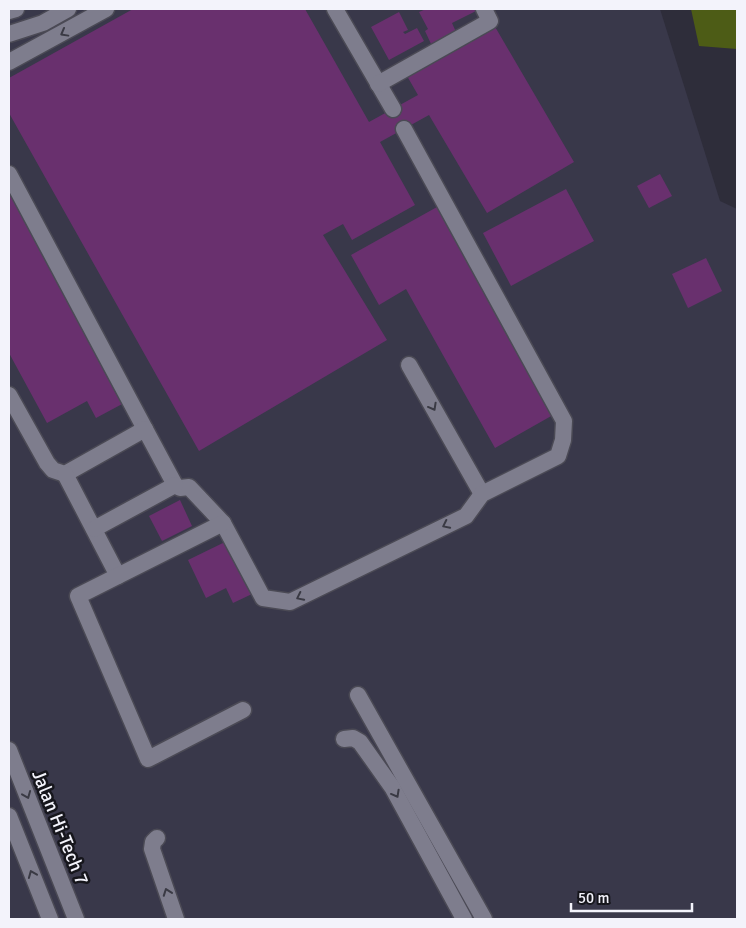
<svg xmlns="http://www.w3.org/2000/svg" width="746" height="928" viewBox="0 0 746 928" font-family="Signika,sans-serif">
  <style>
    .built { fill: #39384a }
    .forest { fill: #4d5c16 }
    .building { fill: #69306e }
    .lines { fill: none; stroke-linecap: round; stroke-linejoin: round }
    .minor-casing { stroke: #4b4a55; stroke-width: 19 }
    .minor { stroke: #7e7d8d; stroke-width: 16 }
    .oneway { stroke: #3a3a44 }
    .labels { text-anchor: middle; stroke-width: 5; stroke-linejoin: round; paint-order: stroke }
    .street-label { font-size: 19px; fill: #f3f3fb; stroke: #16161c }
  </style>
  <rect width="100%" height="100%" fill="#2e2d3a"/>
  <path class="built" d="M9,9h651l60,192 17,8v710h-728z"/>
  <path class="forest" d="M691,9h46v40l-38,-3z"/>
  <g class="building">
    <path d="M133,9h172l64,113 49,-27 -11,-19 87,-51 80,137 -87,51 -58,-98 -49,27 35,63 -63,35 -9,-16 -20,11 64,105 -188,111 -190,-338v-35z"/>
    <path d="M426,9h49l1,2 -24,12 4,9 -24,14 -7,-15 3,-2 -9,-17z"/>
    <path d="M399,12l9,18 -5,2 2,2 12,-6 7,13 -35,19 -18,-33z"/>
    <path d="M660,174l12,22 -23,12 -12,-22z"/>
    <path d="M566,189l28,52 -83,45 -28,-53z"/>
    <path d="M9,190l115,213 -28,15 -9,-17 -40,22 -38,-70z"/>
    <path d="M437,207l116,208 -58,33 -89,-159 -27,16 -28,-50z"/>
    <path d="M706,258l16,33 -34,17 -16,-34z"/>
    <path d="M180,500l12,26 -30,15 -13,-25z"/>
    <path d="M227,541l25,53 -19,9 -7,-15 -20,10 -18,-38z"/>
  </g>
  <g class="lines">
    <g class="minor-casing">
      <g id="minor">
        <path d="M335,9l58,100"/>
        <path d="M9,11l7,-2"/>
        <path d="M9,34l34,-11 25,-14"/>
        <path d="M9,62l97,-53"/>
        <path d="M378,84l112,-63 -6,-12"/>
        <path d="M9,174l136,255"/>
        <path d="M409,365l73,129"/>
        <path d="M9,395l38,68 6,7 12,4 80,-45 30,56 5,3 9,-1 34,36 40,75 27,4 176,-86 16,-22 76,-38 5,-16 1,-19 -160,-292"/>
        <path d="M65,474l53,102"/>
        <path d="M223,523l-145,73 70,163 95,-49"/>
        <path d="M94,529l81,-44"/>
        <path d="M358,695l126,224"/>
        <path d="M344,739l9,-1 7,4 32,45 72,132"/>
        <path d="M9,750l67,169"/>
        <path d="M9,816l41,103"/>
        <path d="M157,838l-4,4 -1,7 24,70"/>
      </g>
    </g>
    <use href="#minor" class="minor"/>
  </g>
  <defs><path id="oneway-chevron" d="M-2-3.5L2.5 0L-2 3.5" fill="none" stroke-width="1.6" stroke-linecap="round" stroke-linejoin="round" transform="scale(1.25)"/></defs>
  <g class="oneway">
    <use href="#oneway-chevron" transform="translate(64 33) rotate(151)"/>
    <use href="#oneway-chevron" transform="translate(433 407) rotate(61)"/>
    <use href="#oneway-chevron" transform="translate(446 525) rotate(154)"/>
    <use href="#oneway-chevron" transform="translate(300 597) rotate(154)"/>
    <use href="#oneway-chevron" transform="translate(396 794) rotate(61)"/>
    <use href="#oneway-chevron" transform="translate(27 795) rotate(68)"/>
    <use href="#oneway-chevron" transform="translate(32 874) rotate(-112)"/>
    <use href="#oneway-chevron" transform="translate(167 892) rotate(-110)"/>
  </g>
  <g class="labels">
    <g class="street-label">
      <text transform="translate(61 827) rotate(68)" y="7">Jalan Hi-Tech 7</text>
    </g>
  </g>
  <rect width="746" height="928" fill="none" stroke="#f3f3fb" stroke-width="20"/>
  <path d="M571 903v8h121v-8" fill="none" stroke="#f3f3fb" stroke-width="2.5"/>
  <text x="578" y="903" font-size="15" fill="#f3f3fb" stroke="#16161c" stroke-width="4" paint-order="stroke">50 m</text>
</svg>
